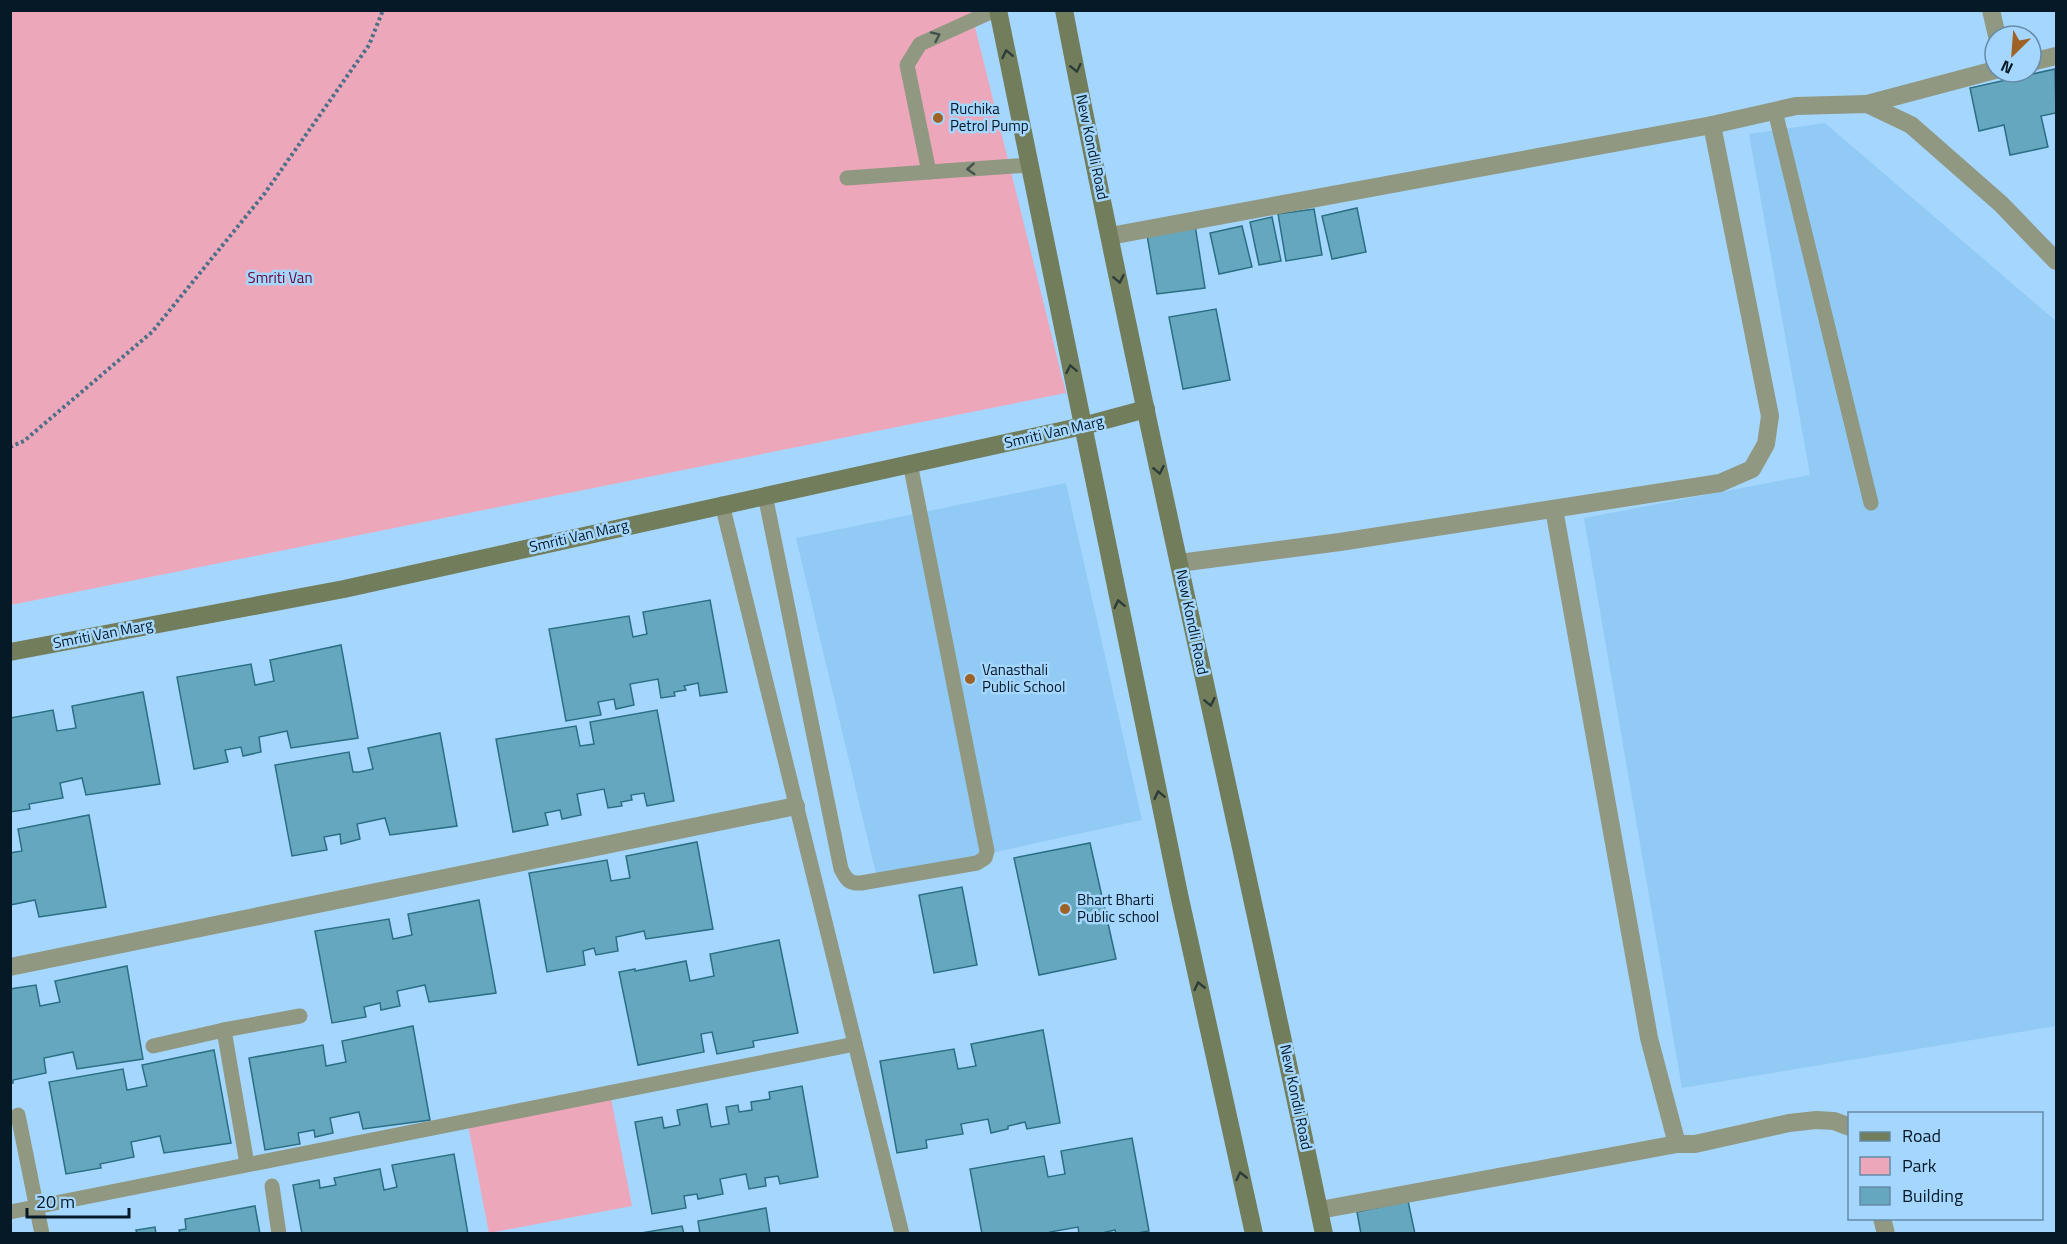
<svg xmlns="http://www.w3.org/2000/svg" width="2067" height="1244" viewBox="0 0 2067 1244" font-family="'Titillium Web',sans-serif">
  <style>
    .built { fill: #91caf5 }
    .green { fill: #eca8ba }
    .building { fill: #65a7be; stroke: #2b6f84; stroke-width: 1.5 }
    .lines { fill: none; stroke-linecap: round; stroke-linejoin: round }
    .path { stroke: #4d6f88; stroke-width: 4; stroke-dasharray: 3 3; stroke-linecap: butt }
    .lane { stroke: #919881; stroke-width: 15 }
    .street { stroke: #919881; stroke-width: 18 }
    .secondary { stroke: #727d5b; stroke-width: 18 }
    .oneway { stroke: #44524f }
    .oneway2 { stroke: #2b3c39 }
    .poi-dot { fill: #9f6226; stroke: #a5d7fe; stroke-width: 2 }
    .labels { text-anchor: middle; stroke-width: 5; stroke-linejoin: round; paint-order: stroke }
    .poi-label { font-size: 15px; fill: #051926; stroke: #a5d7fe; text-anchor: start }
    .street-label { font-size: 15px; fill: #051926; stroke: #a5d7fe }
    .park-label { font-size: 15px; fill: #6a0333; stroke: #a5d7fe }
  </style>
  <rect width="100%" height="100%" fill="#a5d7fe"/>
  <g class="built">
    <path d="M1825,123l231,198v705l-374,62 -98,-570 226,-43 -61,-341z"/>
    <path d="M1066,483l76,337 -265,58 -81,-340z"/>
  </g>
  <g class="green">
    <path d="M11,11h960l95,382 -1055,212z"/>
    <path d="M610,1093l22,113 -143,27 -22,-113z"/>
  </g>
  <g class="building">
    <path d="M2055,69l1,44 -15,3 7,31 -38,8 -6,-30 -25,6 -9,-43z"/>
    <path d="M1357,208l9,44 -34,7 -10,-43z"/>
    <path d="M1314,209l8,46 -36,6 -8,-47z"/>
    <path d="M1272,217l9,44 -22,4 -9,-43z"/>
    <path d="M1195,225l10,63 -48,6 -10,-59z"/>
    <path d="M1242,226l10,41 -33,7 -9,-41z"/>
    <path d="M1216,309l14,71 -47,9 -14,-72z"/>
    <path d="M710,600l17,92 -27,4 -2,-13 -14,3 2,4 -12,2 1,4 -14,2 -3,-19 -28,5 4,21 -18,4 -2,-10 -16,3 3,13 -35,6 -17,-92 80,-13 4,21 14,-3 -4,-22z"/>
    <path d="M341,645l17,93 -67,10 -4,-17 -28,6 2,15 -18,4 -2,-9 -16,3 3,12 -34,7 -17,-92 74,-13 4,21 19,-4 -4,-21z"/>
    <path d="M143,692l17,92 -74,11 -4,-17 -22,5 3,15 -34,6 1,5 -20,3v-94l43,-8 4,21 19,-3 -4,-22z"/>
    <path d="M657,710l17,91 -27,5 -3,-13 -13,2 1,5 -11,2 1,4 -14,2 -4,-19 -27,5 4,21 -19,4 -2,-9 -15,3 3,12 -35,7 -17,-93 80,-13 4,20 14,-2 -4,-22z"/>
    <path d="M440,733l17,93 -67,9 -5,-17 -28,6 3,15 -19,5 -1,-10 -16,3 3,13 -35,6 -17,-91 74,-13 4,20h6l14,-3 -5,-21z"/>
    <path d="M89,815l17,92 -67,10 -4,-17 -25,5v-52l12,-2 -4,-22z"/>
    <path d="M697,842l16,87 -67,10 -2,-8 -28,6 2,14 -22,4 -2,-7 -11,3 2,14 -38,7 -18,-99 78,-13 4,21 19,-3 -4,-22z"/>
    <path d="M1090,843l26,116 -77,16 -25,-117z"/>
    <path d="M962,887l15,78 -43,8 -15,-78z"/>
    <path d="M479,900l17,93 -67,9 -4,-17 -28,6 3,15 -19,4 -1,-7 -16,4 2,10 -34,6 -17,-92 74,-12 4,20 19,-4 -4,-21z"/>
    <path d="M779,940l19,93 -45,8 1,6 -37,7 -5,-22 -11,2 3,18 -66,13 -19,-93 16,-3v2l51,-10 4,20 24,-5 -4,-22z"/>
    <path d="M127,966l16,93 -66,10 -4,-17 -29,6 2,15 -33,7v3l-3,1v-95l26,-4 4,21 20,-4 -5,-21z"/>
    <path d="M413,1026l17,94 -67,9 -4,-17 -29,6 3,15 -18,4 -1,-7 -16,3 2,11 -35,6 -16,-92 74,-13 3,21 20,-4 -4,-21z"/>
    <path d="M1043,1030l17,93 -33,6 -2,-7 -17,4v3l-17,4 -3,-14 -27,5 2,10 -37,6 1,8 -30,5 -17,-92 74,-12 4,20 18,-3 -5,-22z"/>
    <path d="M214,1050l17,93 -67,10 -4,-17 -29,6 3,15 -34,7 1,4 -35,6 -17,-92 74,-13 4,21 20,-4 -5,-21z"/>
    <path d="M802,1086l16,91 -38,7 -2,-8 -13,2 1,8 -17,3 -3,-15 -26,5 3,15 -25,5 -1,-5 -13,2 2,12 -34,6 -17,-92 27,-5 2,11 16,-3 -3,-15 30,-6 4,23 18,-3 -3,-17 12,-2 1,7 13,-2 -1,-8 19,-3 -1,-7z"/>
    <path d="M1132,1138l17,93 -17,3h-16l-1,-4 -17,4h-19l-1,-7 -28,5 1,2h-69l-12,-65 74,-13 4,21 17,-3 -4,-23z"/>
    <path d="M454,1154l14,80h-166l-9,-49 26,-5 1,8 16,-3 -2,-7 46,-9 4,21 13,-3 -5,-22z"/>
    <path d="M1408,1201l7,33h-54l-4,-22z"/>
    <path d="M255,1206l5,28h-80l-1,-4 7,-1 -1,-10z"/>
    <path d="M766,1208l4,26h-70l-2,-13z"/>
    <path d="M682,1226l2,8h-49l12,-2z"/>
    <path d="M155,1227l1,7h-19l-1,-4z"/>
  </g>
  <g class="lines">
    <path class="path" d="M10,447l14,-6 128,-109 113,-139 104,-148 14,-35"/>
    <g class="lane">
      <path d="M995,10l-75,34 -13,21 22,107 101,-7"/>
      <path d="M1775,111l96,392"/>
      <path d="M847,178l82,-6"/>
      <path d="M765,495l76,374c5,10 8,15 20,14l116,-20 8,-5 2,-7 -77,-388"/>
      <path d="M722,504l180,730"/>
      <path d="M224,1030l76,-14"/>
      <path d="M153,1046l71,-16 23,134"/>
      <path d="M18,1115l24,119"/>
      <path d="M272,1186l7,48"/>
      <path d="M10,1212l845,-168"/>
    </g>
    <g class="street">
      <path d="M1991,10l6,26"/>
      <path d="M2031,62l25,-6"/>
      <path d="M1867,104l128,-34"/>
      <path d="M1110,236l602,-111 84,-19 71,-2 44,21 90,79 55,57"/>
      <path d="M1554,509l95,529 28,106"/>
      <path d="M1179,563l161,-21 380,-59 32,-14 14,-25 4,-28 -58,-291"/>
      <path d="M10,967l786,-161"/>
      <path d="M1320,1210l357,-66h18l94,-21 27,-3 18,1 16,6"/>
      <path d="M1882,1218l4,16"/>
    </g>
    <g class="secondary">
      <path d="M998,10l181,884 75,340"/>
      <path d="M1064,10c79,410 175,816 260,1224"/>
      <path d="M10,652l334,-63 739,-163 63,-17"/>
    </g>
  </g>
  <defs><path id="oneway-chevron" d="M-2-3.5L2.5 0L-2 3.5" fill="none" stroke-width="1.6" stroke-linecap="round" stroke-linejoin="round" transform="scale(1.5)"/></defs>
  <g class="oneway">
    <use href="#oneway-chevron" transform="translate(936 36) rotate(-25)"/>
    <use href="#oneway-chevron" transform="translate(971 169) rotate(176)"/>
  </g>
  <g class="oneway2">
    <use href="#oneway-chevron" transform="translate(1007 54) rotate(-102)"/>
    <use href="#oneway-chevron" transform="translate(1076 68) rotate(78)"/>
    <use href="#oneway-chevron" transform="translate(1119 279) rotate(78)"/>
    <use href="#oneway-chevron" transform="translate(1071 369) rotate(-102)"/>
    <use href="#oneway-chevron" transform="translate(1159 470) rotate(78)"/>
    <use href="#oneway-chevron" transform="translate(1119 604) rotate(-102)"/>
    <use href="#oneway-chevron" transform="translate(1210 702) rotate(78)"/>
    <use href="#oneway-chevron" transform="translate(1159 795) rotate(-102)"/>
    <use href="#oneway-chevron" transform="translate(1199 986) rotate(-103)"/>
    <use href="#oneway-chevron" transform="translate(1241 1176) rotate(-103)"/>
  </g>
  <g class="poi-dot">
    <circle cx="938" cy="118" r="6"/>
    <circle cx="970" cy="679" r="6"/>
    <circle cx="1065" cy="909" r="6"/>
  </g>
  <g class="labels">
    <g class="poi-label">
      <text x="950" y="114">Ruchika<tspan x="950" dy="17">Petrol Pump</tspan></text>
      <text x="982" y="675">Vanasthali<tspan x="982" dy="17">Public School</tspan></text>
      <text x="1077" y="905">Bhart Bharti<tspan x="1077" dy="17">Public school</tspan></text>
    </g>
    <g class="street-label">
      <text transform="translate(1092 147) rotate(78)" y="5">New Kondli Road</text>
      <text transform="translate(1054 432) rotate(-13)" y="5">Smriti Van Marg</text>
      <text transform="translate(579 536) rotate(-13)" y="5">Smriti Van Marg</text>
      <text transform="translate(1192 622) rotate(78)" y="5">New Kondli Road</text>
      <text transform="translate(103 634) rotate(-11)" y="5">Smriti Van Marg</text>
      <text transform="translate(1296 1097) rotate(78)" y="5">New Kondli Road</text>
    </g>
    <g class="park-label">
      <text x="280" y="283">Smriti Van</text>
    </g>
  </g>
  <rect width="2067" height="1244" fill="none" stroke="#051926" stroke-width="24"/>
  <rect x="1848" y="1112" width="195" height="108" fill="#a5d7fe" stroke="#658ba8" stroke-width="1.5"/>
  <rect x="1860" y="1132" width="30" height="9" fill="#727d5b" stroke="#658ba8" stroke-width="1.5"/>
  <text x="1902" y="1142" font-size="18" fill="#051926">Road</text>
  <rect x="1860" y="1157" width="30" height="18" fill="#eca8ba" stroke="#658ba8" stroke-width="1.5"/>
  <text x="1902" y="1172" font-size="18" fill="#051926">Park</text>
  <rect x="1860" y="1187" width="30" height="18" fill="#65a7be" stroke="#658ba8" stroke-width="1.5"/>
  <text x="1902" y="1202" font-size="18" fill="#051926">Building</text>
  <g transform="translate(2013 54) rotate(205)"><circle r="28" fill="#a5d7fe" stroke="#658ba8" stroke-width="1.5"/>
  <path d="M0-4.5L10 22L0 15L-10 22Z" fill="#9f6226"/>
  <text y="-9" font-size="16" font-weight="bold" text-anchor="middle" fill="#051926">N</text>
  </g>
  <path d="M27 1208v9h102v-9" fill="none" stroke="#051926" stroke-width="3"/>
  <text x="36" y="1208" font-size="18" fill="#051926" stroke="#a5d7fe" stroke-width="4.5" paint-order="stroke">20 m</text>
</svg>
